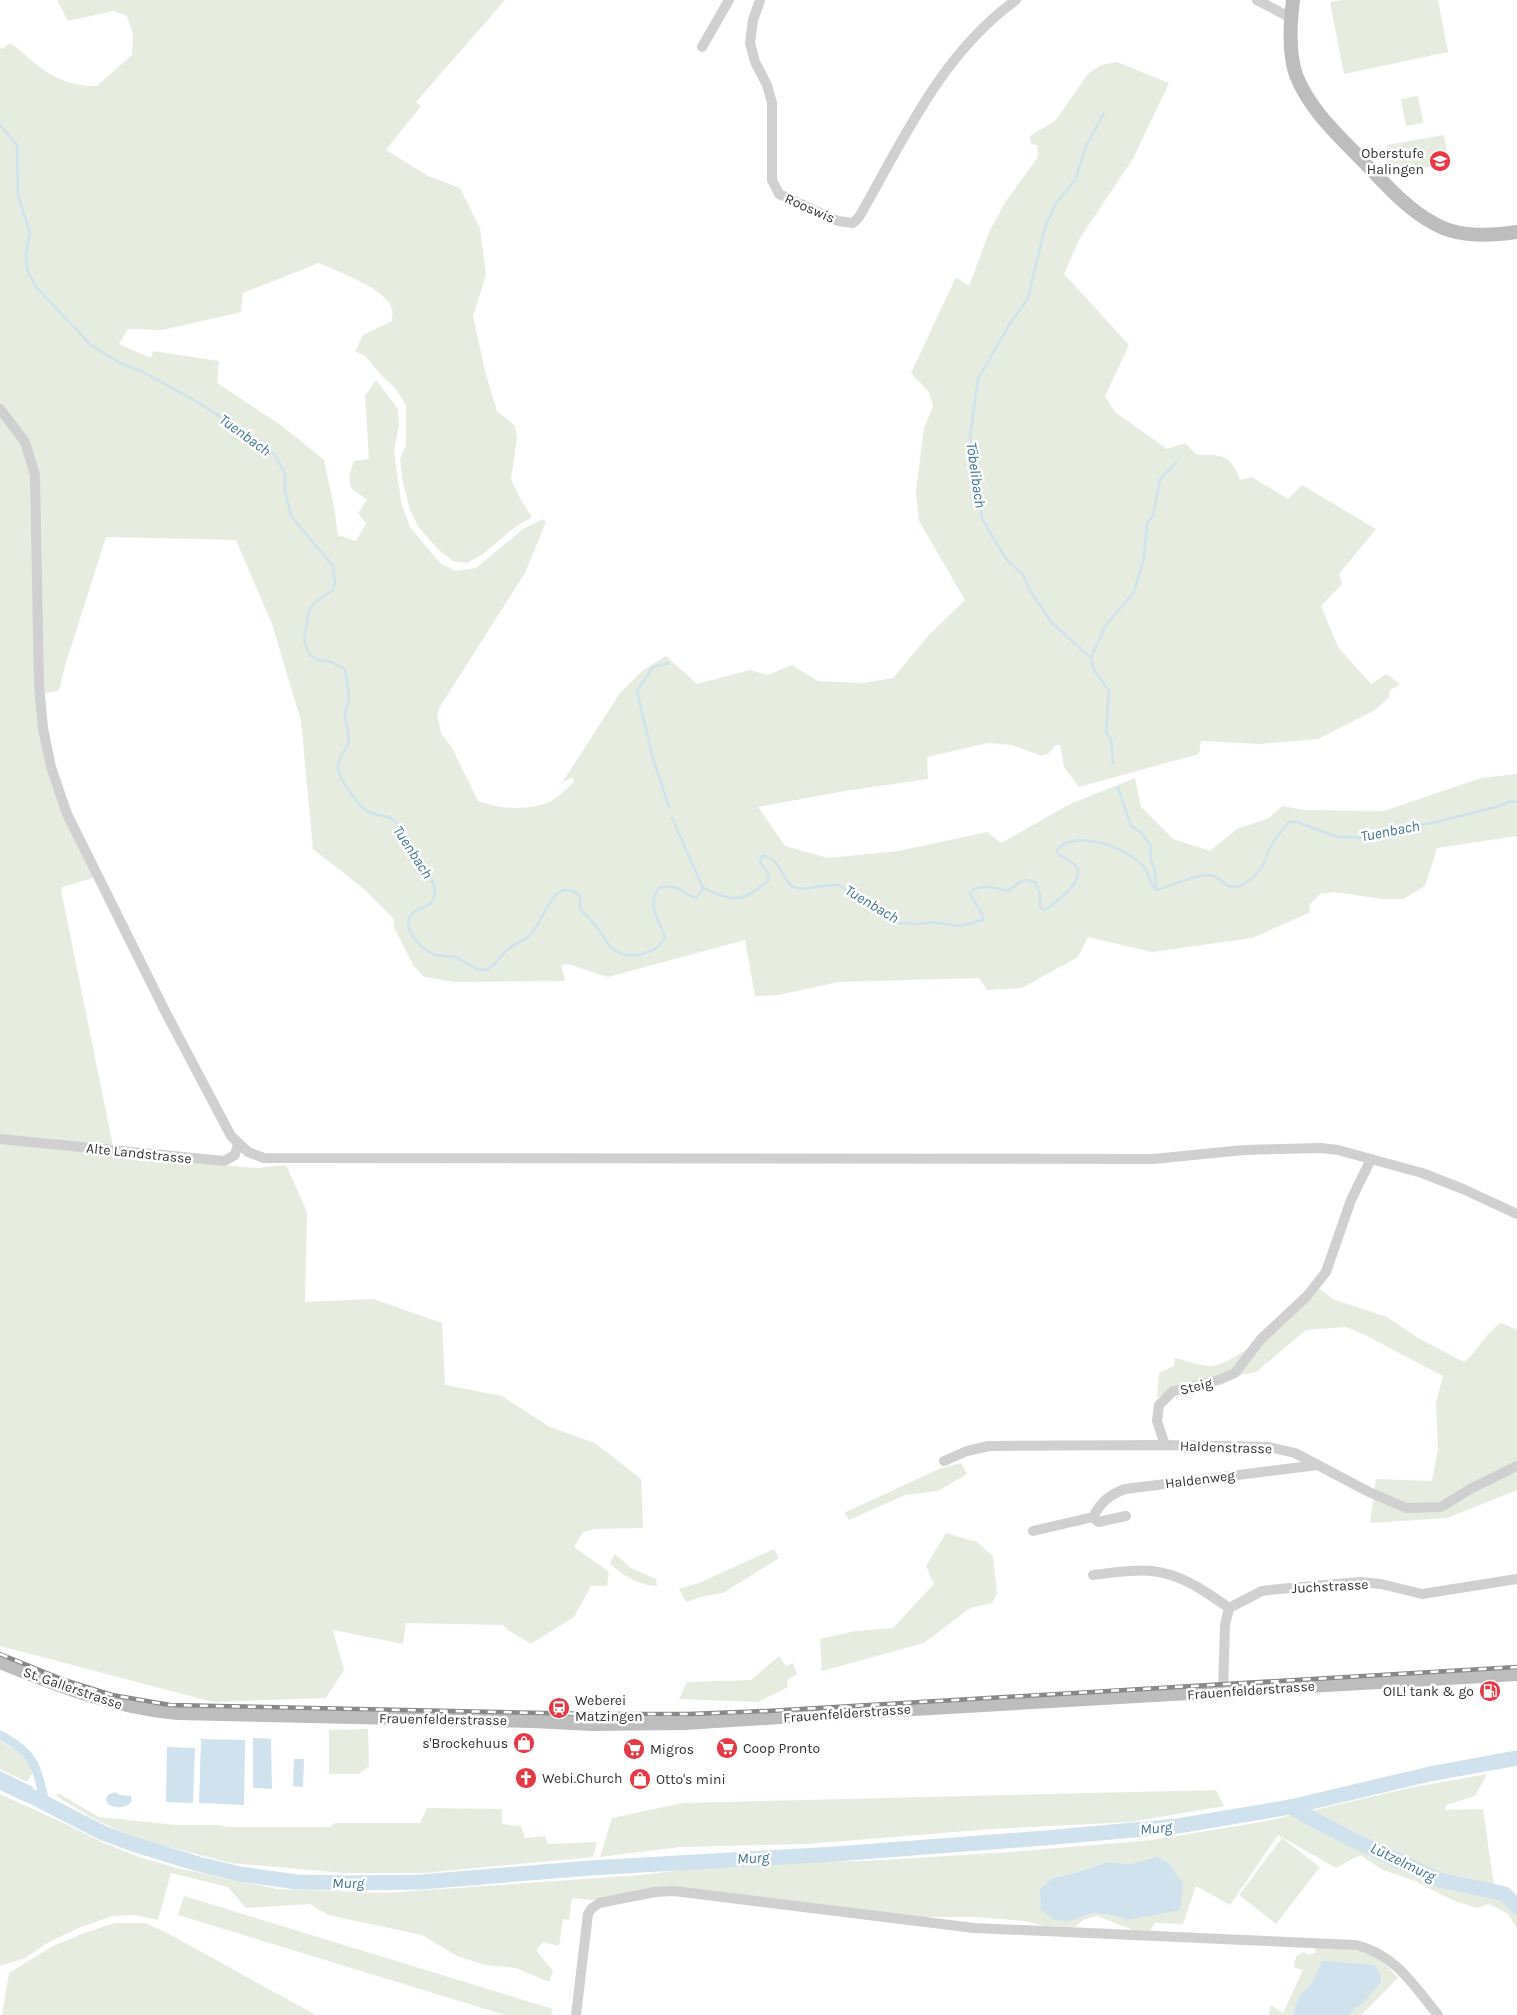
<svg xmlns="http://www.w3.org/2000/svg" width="1517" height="2015" viewBox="0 0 1517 2015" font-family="Karla,sans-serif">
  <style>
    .green { fill: #e6ecdf; fill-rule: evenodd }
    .water { fill: #cfe2ee }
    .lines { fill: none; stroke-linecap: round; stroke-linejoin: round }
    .stream { stroke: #cfe2ee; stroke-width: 2.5 }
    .canal { stroke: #cfe2ee; stroke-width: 9 }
    .river { stroke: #cfe2ee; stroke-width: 15 }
    .street { stroke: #d0d0d0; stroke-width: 10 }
    .secondary { stroke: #bdbdbd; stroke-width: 14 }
    .rail-casing { stroke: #888; stroke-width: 4.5 }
    .rail { stroke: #fff; stroke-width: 2.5; stroke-dasharray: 8; stroke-linecap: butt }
    .labels { text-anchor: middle; stroke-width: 5; stroke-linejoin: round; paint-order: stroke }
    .poi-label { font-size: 14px; fill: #333; stroke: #fff; text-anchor: start }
    .street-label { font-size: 14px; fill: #333; stroke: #fff }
    .water-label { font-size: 15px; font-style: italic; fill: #3f7597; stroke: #fff }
  </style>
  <rect width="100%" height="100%" fill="#fff"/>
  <g class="green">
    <path d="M57,0h448l-89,102 5,4 -35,44 42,26 32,12 20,40 6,47 -13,41 12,55 12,40 18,15 2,12 -6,41 10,21 11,17 -17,10 -32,27 -16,9 -14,-2 -13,-10 -21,-23 -9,-18 -7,-27 -3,-24 6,-13v-41l-11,-17 -14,-13 -16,-19 -10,-5 8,-16 29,-14c0,-3 1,-9 0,-12 -6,-21 -54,-37 -73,-46l-76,30 -2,19 -78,18 -35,-1 -9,15 32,14 2,-7 66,10 -2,22 65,43 42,34 10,47 4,28 18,6 10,-18 -8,-10 9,-13 -16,-12 -2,-12 5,-15 15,-2 -4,-63 11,-16 22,29 1,16 -5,26 7,51 9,25 30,36 15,8 21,-3 47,-39 20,-10 3,3 -21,51 -84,132 -4,9 4,19 11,15 26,53c21,8 50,10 71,1 9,-4 18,-14 25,-20l-2,-5 -10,6 58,-90 22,-22 24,-15 31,28 53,-14 18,5 24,-10 26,16 45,2 30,-5 35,-42 37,-36 -46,-79 -3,-30 8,-63 9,-22 -4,-14 -18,-19 45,-96 13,9 21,-56 16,-29 32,-44 -1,-12 -6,-1 -1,-8 25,-15 33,-47 13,-9 16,-3 52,21 -35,74 -54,81 -16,36 65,71 -24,51 10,16 52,37 18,-6 12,12c25,-1 34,0 43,25l12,-3 36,22 14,-14 74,44 -37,45 3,10 -21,22 17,41 33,37 15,-10 14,10 -10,6 -1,7 -14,13 -57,29 -57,5 -60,-3 -2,13 -120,33 -15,-20 -4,-22h-4l-7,8 -7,3 -30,-11 -24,-2 -61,14 1,22 -83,12 -87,16 27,39 43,12 71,-7 88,-19 14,11 69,-39 65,-26 6,29 32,32 37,12 27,-22 32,-11 13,-12 22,4 80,1 97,-33 36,-4v62l-80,12 -12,38 -22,13h-21l-48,-7 -14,2 -10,10 -1,9 -57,25 -100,14 -64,-15 -10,20 -56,31 -35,2 -8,-12 -141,4 -59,13 -24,1 -10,-56 -137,37 -40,-13 -7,1 4,16 -110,1 -31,-5 -11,-12 -19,-38v-8l-30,-30 -51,-40 -12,-128 -29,-97 -36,-84 -130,-3 -41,129 -6,25 -22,3 35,139 21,45 -31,9 -1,3 54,266 141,12 30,-3 21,47 -2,90 68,-3 69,24 3,62 57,11 48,31 45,16 46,36 2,49 -49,1 -11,3 -9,15 35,25 -2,14h-16l-17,31 -43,27 -23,-14 -5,-5 -97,-2 -3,21 -70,-14 11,40 -18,28 -113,4 -213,-56v-1598l2,1 8,-6c9,5 13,11 21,17 19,17 40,27 66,26l35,-31 1,-21 -6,-18 -13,-5 -46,10z"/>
    <path d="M1341,0h97l10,52 -104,22 -14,-72z"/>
    <path d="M1418,96l5,27 -17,3 -5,-27z"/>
    <path d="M1444,135l5,28 -57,11 -5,-29z"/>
    <path d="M1317,1287l18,13 52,17 31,21 46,24c14,-11 21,-29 37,-39l16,7v160l-70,28 -77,5 6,-44 56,2 6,-32 -2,-46 7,-27 -78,-41 -19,-8 -40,3 -50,42 -84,16 -15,10 2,-25 15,-7 1,-8c10,2 24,8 34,8 33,-2 84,-57 108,-79z"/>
    <path d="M961,1463l6,11 -29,17 -33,4 -56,25 -5,-7 97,-45z"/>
    <path d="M946,1533l31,9 16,14 4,37 -5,10 -22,5 -46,35 -102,28 -2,-32 35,-8 38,-3 41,-44 -8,-18z"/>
    <path d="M774,1549l5,9 -56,35 -18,3 -19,6 -7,-13 20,-6z"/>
    <path d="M615,1554l16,14 25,11 1,7c-17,0 -35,-11 -47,-23z"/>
    <path d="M779,1656l7,10 7,-3 4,11 -10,6 1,7 -30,15 -79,-3 8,-17 64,-2z"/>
    <path d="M368,1729l1,37 -10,8h-30v-44z"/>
    <path d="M0,1741c15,8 27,14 33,31l-6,10 -27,-13z"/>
    <path d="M1487,1774l-12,22 -29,9 -1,5 38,-1 11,76 23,14v30l-9,-15 -19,-10 -12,4 -25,-8 -37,-19 -32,-11 -23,-15 -24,13 -58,-33 -48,70 -34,-19 -13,38 -28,-1 -5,8 -17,-1 -36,-14 -14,4 -8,7 -30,-1 -20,-5 -51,-4h-91l-183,-27 -109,10 -19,-2 -3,22 -6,-1 -4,27 -16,-4 -7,8 17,21 -4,11 -33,-14 -31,-3 -28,-9 -35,-21 -94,-20 -18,-11 -64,4 -18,-21 -57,-14 -13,47 -24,-5 -21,1 -32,11 -32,15 -24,16 -25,8v-172l66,30 38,19 38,15 35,10 100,21 107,4 257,-18 66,-8 97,-5 61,-1 146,-9 141,-12 115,-19 147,-34zM1157,1857l-29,63 -16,-5 -20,-2 -39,-35 22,-5 32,-11 23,2z"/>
    <path d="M1216,1790l8,16 -93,16 -139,7 -185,15 -127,3 -80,10 12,-39 70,-15z"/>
    <path d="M58,1793l41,24 77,8h44l6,2h104l5,-4h85l7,-15 75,1v15l19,2 4,12 20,-2 3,8 49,-2 -4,15 -169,16h-80l-114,-10 -95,-25 -39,-18 -40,-24z"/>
    <path d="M1282,1838l38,29 -44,57 -37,-29z"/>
    <path d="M184,1896l369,113 -2,6h-46l-327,-100z"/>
    <path d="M115,1923h30l22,10 149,82h-314l7,-42 44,-27 34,-14z"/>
    <path d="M1316,1948c18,1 39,0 55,7 11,4 19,15 27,23l-37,37h-12l15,-13 -21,-39 -20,-2 -9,19 -15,17 -6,18h-24l2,-10 12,8 20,-43 -9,-3 2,-11 8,-4 5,3 6,-2z"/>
  </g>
  <g class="water">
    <path d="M253,1738l18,1 1,50 -19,-1z"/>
    <path d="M201,1739l44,1 -1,65 -45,-2z"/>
    <path d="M167,1747l28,1 -2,55 -27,-1z"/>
    <path d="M294,1759h10l-1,28 -10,-1z"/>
    <path d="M0,1771l33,16 -8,15 -25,-12z"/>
    <path d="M115,1792l5,3 11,1 1,5c-5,7 -17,8 -24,3l-2,-5 2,-4z"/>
    <path d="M1157,1857l13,7 13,20 -3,26 -52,10 -16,-5 -20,-2 -22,8 -16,-1 -13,-10 -1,-21 13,-11 22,-5 32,-11 23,2z"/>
    <path d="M1322,1961l53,4 5,9 1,8 -17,20 -15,13h-56l6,-18 15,-17z"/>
  </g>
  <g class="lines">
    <g class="stream">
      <path d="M1104,113l-18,33 -11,34 -19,23 -11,24 -17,71 -19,27 -31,54 -8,57 12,83 24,40 17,16 6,14 23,34 39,35 3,12 15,21 -3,42 5,5 2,25"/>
      <path d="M0,125l17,20 1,50 12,38 -4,19 1,17 9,18 55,58 29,18 23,9 51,28 62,39 19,16 10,19v17l6,25 42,50 2,17 -2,7 -19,13 -5,8 -5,28 3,10 4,7 7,4 13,2 14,7c1,10 4,21 4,30 -1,7 -5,13 -4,19 1,8 6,18 3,26 -3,8 -11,14 -10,24 1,11 20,37 29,43 7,5 17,3 25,8 11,7 39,55 42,67 2,5 0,14 -4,18 -6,5 -14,4 -19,11 -10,14 10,33 22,39 6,3 15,1 22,3 9,3 18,13 27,13 11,0 16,-12 23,-18 7,-8 18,-10 25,-17 15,-14 23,-62 50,-39v13c7,7 14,14 19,21 5,6 8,15 14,19 15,12 45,5 52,-12 -6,-17 -19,-32 -6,-49 9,-2 18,-2 25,4 5,3 6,5 12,6l7,-10c32,14 37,15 65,-7l1,-6 -9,-13 2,-6c17,0 19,21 30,30 10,7 34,-3 47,-1l58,38 23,1 11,-2 30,4 22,-6c1,-10 -10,-17 -13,-27 10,-11 25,-5 38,-2 12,-8 13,-15 28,-8l4,11v13l5,3c10,-7 39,-27 32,-42 -3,-6 -14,-10 -19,-14l-1,-4c17,-22 72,-2 87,17 5,7 6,17 12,23 15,-4 38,-15 51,-15 9,0 11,4 17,8 12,10 26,-2 35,-12 5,-5 6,-11 8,-17 5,-11 14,-23 22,-32h8l41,15 30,1 19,-9 45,-6 64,-16 15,-6 6,1"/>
      <path d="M1091,657l15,-32 28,-33 10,-34 3,-35 6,-7 7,-37 16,-16"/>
      <path d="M669,663l-16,4 -16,24 15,64 17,52"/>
      <path d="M1118,788l13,38 9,5 11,15 -1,9 5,17 1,18"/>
      <path d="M672,818l31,70"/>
    </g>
    <path class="canal" d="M0,1735c36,19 36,31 45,68"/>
    <g class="river">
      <path d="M0,1780l103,53 30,11 65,20 42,10 57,8 50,1 74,-1 169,-14 245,-14 210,-16 133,-12 112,-19 140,-33 87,-16"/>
      <path d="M1290,1807l61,32 89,41 65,14 12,13"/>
    </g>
    <g class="street">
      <path d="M760,0l-7,20 -3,23 5,19 12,23 5,18v77l7,14 59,27 15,2 6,-6c45,-78 82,-163 157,-217"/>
      <path d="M1257,0l34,18"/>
      <path d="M702,47l27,-47"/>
      <path d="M0,409l25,33 10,33 4,211 4,42 8,39 16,47 99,199 65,123 17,16 16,6 889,1 91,-9 77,-2 17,2 84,23 41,16 54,25"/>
      <path d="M0,1139l224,22 11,-6 3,-11"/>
      <path d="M1165,1445l-8,-24 2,-16 14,-14 46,-11 16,-7 26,-34 46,-43 19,-24 25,-72 20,-41"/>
      <path d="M944,1461l23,-10 22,-5 176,-1 104,2 26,6 74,39 37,16 35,-1 31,-19 45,-22"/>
      <path d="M1093,1517l5,5 28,-6"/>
      <path d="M1033,1531l60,-14c8,-15 16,-22 32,-28l193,-24"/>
      <path d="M1093,1575c19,-2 40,-6 59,-4 29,3 53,20 77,37"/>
      <path d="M1223,1692l2,-67 4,-17 33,-17 17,-2 81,-7 21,2 41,10 95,-15"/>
      <path d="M576,2015l12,-101 3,-5 8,-6 56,-11 19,-1 300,37 382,17c40,10 57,40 82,70"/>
    </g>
    <g class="secondary">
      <path d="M1293,0c-3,24 -5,52 3,75 14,36 45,63 70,89 21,22 42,46 69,60 24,14 56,12 82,8"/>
      <path d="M0,1662c58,24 114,45 177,51l356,8 59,3 92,-1 144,-9 689,-40"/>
    </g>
    <g class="rail-casing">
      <path id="rail" d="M0,1654l64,26 48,15 58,10 422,9h97l78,-3 750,-44"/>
    </g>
    <use href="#rail" class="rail"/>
  </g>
  <defs>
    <g id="school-disc" transform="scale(1.125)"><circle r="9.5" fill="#e63946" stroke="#fff"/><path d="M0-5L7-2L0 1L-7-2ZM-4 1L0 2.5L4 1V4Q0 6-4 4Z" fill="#fff"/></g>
    <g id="fuel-disc" transform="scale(1.125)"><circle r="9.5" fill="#e63946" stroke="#fff"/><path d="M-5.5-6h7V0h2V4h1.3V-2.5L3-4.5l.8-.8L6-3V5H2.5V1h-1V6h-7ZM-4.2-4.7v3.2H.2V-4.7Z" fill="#fff"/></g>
    <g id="station-disc" transform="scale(1.125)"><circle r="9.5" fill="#e63946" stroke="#fff"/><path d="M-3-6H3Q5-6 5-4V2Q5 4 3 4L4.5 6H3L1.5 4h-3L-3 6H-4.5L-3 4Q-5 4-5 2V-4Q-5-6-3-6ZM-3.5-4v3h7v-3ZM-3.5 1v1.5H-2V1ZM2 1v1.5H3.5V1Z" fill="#fff"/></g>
    <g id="shop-disc" transform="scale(1.125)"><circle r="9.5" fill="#e63946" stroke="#fff"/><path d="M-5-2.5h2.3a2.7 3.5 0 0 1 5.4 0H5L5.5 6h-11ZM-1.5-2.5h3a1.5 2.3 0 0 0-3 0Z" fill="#fff"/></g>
    <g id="supermarket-disc" transform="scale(1.125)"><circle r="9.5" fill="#e63946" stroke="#fff"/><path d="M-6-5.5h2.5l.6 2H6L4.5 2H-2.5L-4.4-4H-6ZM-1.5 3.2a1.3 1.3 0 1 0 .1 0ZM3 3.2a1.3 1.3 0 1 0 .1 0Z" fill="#fff"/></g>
    <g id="church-disc" transform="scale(1.125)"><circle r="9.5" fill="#e63946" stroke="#fff"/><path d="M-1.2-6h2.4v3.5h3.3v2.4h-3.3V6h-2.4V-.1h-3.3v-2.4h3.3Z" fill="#fff"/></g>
  </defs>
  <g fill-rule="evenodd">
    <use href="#school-disc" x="1440" y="161"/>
    <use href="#fuel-disc" x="1490" y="1691"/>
    <use href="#station-disc" x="559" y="1708"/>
    <use href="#shop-disc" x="524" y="1743"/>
    <use href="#supermarket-disc" x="727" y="1748"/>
    <use href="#supermarket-disc" x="634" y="1749"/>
    <use href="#church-disc" x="526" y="1778"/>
    <use href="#shop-disc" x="640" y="1779"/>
  </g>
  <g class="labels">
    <g class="poi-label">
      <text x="1424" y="158" text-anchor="end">Oberstufe<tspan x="1424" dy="16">Halingen</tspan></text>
      <text x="1474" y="1696" text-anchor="end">OIL! tank &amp; go</text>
      <text x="575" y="1705">Weberei<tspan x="575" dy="16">Matzingen</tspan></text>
      <text x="508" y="1748" text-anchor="end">s'Brockehuus</text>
      <text x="743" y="1753">Coop Pronto</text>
      <text x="650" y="1754">Migros</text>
      <text x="542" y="1783">Webi.Church</text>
      <text x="656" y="1784">Otto's mini</text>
    </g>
    <g class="street-label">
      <text transform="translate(810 208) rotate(24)" y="5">Rooswis</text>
      <text transform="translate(139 1153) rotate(6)" y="5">Alte Landstrasse</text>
      <text transform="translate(1196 1386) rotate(-14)" y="5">Steig</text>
      <text transform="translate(1226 1447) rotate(2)" y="5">Haldenstrasse</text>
      <text transform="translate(1200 1479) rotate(-7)" y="5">Haldenweg</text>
      <text transform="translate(1330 1586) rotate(-3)" y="5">Juchstrasse</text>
      <text transform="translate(73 1688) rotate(19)" y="5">St. Gallerstrasse</text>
      <text transform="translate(1251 1690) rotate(-4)" y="5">Frauenfelderstrasse</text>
      <text transform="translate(847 1713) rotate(-4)" y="5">Frauenfelderstrasse</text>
      <text transform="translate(443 1719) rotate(1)" y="5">Frauenfelderstrasse</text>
    </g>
    <g class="water-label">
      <text transform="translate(245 435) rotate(36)" y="5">Tuenbach</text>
      <text transform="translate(976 475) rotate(82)" y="5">Töbelibach</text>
      <text transform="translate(1390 831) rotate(-11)" y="5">Tuenbach</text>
      <text transform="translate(413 852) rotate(57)" y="5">Tuenbach</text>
      <text transform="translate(872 904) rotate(31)" y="5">Tuenbach</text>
      <text transform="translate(1156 1828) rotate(-5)" y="5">Murg</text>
      <text transform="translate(753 1858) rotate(-3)" y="5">Murg</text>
      <text transform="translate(1403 1862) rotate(26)" y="5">Lützelmurg</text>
      <text x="348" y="1888">Murg</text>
    </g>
  </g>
</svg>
